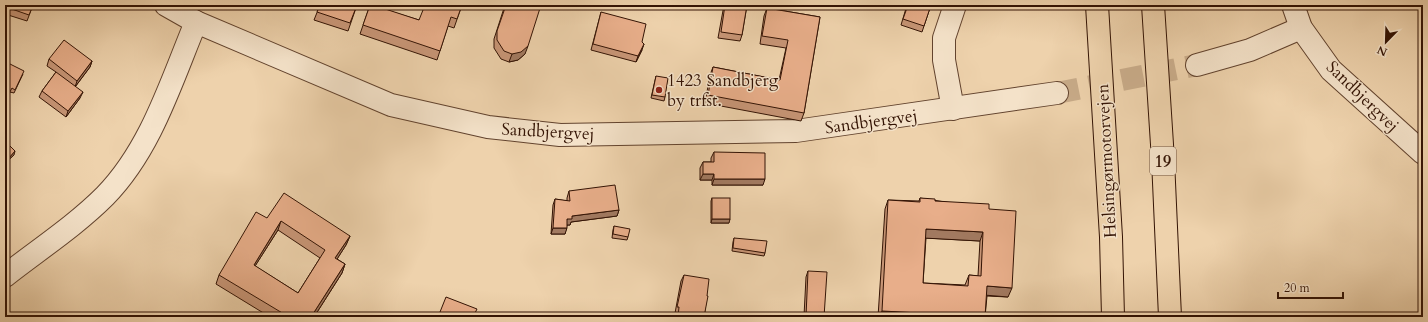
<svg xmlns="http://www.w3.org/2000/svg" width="1428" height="322" viewBox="0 0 1428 322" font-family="Cardo,serif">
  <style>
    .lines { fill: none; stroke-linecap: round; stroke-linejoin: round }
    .minor-tunnel { stroke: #c9ac8a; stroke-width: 22; stroke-dasharray: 22 11; stroke-linecap: butt }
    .minor-casing { stroke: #62432e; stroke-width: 24 }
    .highway-casing { stroke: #331304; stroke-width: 24 }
    .minor { stroke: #f4e2c9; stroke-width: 22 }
    .highway { stroke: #eed2ac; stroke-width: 22 }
    .wall { fill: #c89677; stroke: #331304; fill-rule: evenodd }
    .shaded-wall { fill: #a27a61; stroke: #331304 }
    .building { fill: #e8ae8a; stroke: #331304; fill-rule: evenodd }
    .poi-dot { fill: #8f2418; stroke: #f4e2c9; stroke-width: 1.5 }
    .labels { text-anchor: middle; stroke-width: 3; stroke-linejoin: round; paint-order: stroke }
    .shield { fill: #f4e2c9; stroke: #6d513f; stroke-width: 1 }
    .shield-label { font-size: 16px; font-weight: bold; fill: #331304 }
    .poi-label { font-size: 17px; fill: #331304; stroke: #f4e2c9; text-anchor: start }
    .street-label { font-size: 17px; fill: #331304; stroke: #f4e2c9 }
  </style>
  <rect width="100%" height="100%" fill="#eed2ac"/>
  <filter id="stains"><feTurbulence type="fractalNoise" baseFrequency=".005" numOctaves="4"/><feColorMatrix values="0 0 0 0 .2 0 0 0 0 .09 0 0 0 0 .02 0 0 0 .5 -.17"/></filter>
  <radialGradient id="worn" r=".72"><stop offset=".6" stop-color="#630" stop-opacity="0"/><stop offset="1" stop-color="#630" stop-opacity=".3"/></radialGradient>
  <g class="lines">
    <path class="minor-tunnel" d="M1057,93l140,-28"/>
    <g class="minor-casing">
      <g id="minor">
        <path d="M166,5l30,17 195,83 97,22 72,8 236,-4 261,-38"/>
        <path d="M1293,5l8,23 30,42 92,83"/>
        <path d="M1197,65l53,-15 51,-22"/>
        <path d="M953,109l-9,-49v-22l11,-33"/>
        <path d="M5,276c33,-26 70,-50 100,-80 46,-47 66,-114 91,-174"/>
      </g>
    </g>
    <g class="highway-casing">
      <g id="highway">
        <path d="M1097,5l14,232 2,80"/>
        <path d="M1153,5l10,155 7,157"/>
      </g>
    </g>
    <use href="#minor" class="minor"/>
    <use href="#highway" class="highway"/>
  </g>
  <g class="wall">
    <path d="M5,5h28l-6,16 -22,-7z"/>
    <path d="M320,5h37l-9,26 -34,-11z"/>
    <path d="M370,5l49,15 43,-15 -8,23 -6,-2 -11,34 -77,-26z"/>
    <path d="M505,5l20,49 -7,6 -9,2 -8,-3 -7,-11v-9z"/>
    <path d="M666,5h10v2z"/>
    <path d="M724,5h23l-5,30 -2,6 -22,-3z"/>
    <path d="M907,5h24l-9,27 -21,-7z"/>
    <path d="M767,8l53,9 -16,96 -3,8 -96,-18 5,-28 3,-8 66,13 7,-32 -26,-4 4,-28z"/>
    <path d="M601,12l41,38 -6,12 -45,-12z"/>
    <path d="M49,59l43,2 -2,6 -15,20 5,11 -14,19 -27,-20 3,-6 14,-19 -9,-6z"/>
    <path d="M5,70l18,4 -9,19 -4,-1 -4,9 -1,-1z"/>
    <path d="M656,76l9,21 -1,4 -13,-3z"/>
    <path d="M5,144l9,11 -8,7 -1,-1z"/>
    <path d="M714,152l49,33h-51v-5h-12v-12l3,-6h8v-4z"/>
    <path d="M569,191l50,19 -2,6 -46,6 -1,3h-3l-2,9h-14l2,-29 2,-6 12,2v-3z"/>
    <path d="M712,198l17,25h-18v-22z"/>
    <path d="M920,198l69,11 19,88 -21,-1 -2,21h-107l7,-108 3,-9 31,1zM926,238l54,3 -2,35 -9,-1 -4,10 -42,-2z"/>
    <path d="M267,218l83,18 -4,9 -9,14 8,5 -3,9 -28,44h-44l-54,-33 3,-9zM278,230l42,28 -22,35 -43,-27z"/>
    <path d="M614,226l14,11 -1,3 -15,-2 1,-8z"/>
    <path d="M734,238l31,15 -1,3 -32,-5 1,-9z"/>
    <path d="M808,271l16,46 -20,-1 2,-39z"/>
    <path d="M684,275l23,21 -3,21h-28l1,-4h-2l6,-32z"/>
  </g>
  <g class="shaded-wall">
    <path d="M644,44l-2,6 -6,12 2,-6z"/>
    <path d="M528,46l-3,8 -7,6 -9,2 3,-8z"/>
    <path d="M92,61l-2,6 -15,20 2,-6z"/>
    <path d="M83,92l-3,6 -14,19 2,-6z"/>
    <path d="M15,151l-1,4 -8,7 2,-3z"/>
    <path d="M703,174h11l-2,6h-12z"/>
    <path d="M714,179h51l-2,6h-51z"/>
    <path d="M619,210l-2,6 -46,6 -1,3h-5l2,-6 5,-3z"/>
    <path d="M712,219h18l-1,4h-18z"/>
    <path d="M281,221l-3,9 -28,44 4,-9z"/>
    <path d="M553,228h14l-2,6h-14z"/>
    <path d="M926,229l57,3 -3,9 -57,-3z"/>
    <path d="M350,236l-4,9 -14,22 3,-9z"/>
    <path d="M345,264l-3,9 -28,44h-3z"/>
    <path d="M987,286l25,2 -4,9 -24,-2z"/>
    <path d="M882,311l38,2 -1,4h-40z"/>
    <path d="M945,316l25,1h-25z"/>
  </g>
  <g class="building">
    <path d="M5,5h28l-4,10 -23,-8 -1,3z"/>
    <path d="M320,5h37l-7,18 -33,-11z"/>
    <path d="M370,5h3l46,15 6,-15h37l-5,14 -6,-2 -11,34 -77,-26z"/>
    <path d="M506,5h35l-13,41 -7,6 -9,2 -8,-3 -7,-11v-9z"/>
    <path d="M725,5h22l-5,30 -21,-3z"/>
    <path d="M908,5h23l-7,21 -21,-7z"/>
    <path d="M767,8l53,9 -16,96 -96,-18 5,-28 67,13 8,-40 -26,-4z"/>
    <path d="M601,12l45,12 -4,18 2,2 -6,12 -45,-12z"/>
    <path d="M64,40l28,21 -15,20 -28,-22z"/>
    <path d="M8,63l16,8 -9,19 -3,-2 -5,9 -2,-1v-26z"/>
    <path d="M56,72l27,20 -15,19 -26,-20z"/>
    <path d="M656,76l12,2 -3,19 -13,-2z"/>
    <path d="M7,143l8,8 -7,8 -3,-3v-12z"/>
    <path d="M714,152l51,1v26h-51v-5h-11v-12h11z"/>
    <path d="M615,185l4,25 -47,6v3h-5v9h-14l2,-29 15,2 -1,-10z"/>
    <path d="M284,193l66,43 -15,22 10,6 -34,53h-22l-70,-42 37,-63 11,6zM281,221l44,29 -27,43 -44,-28z"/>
    <rect x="712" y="198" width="18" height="21"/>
    <path d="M920,198l15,1v2l54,3v5l27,2 -4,77 -25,-2 -2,31h-15l-25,-1v1h-25v-4l-38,-2 6,-111 32,2zM926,229l57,3 -2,44 -12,-1 -1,11 -45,-3z"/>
    <path d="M614,226l16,3 -2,8 -15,-3z"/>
    <path d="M734,238l33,3 -2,12 -32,-5z"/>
    <path d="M808,271l19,1 -3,45h-23v-1h5z"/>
    <path d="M684,275l25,4 -2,17h1l-4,21h-26l1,-10h-2z"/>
    <path d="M446,297l31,12 -4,8h-35z"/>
    <path d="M568,315l7,2h-8z"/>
  </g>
  <circle class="poi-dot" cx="659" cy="90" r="4"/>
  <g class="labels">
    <rect class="shield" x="1150" y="147" width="26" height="28" rx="3"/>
    <g class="shield-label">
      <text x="1163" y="167">19</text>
    </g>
    <g class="poi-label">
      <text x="667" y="86">1423 Sandbjerg<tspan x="667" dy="20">by trfst.</tspan></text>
    </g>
    <g class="street-label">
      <text transform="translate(1363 96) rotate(44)" y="6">Sandbjergvej</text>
      <text transform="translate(871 121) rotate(-8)" y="6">Sandbjergvej</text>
      <text transform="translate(548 131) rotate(3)" y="6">Sandbjergvej</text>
      <text transform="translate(1106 161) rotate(-93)" y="6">Helsingørmotorvejen</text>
    </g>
  </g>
  <rect width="1428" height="322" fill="none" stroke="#eed2ac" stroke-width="20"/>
  <rect x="6" y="6" width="1416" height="310" fill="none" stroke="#331304" stroke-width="2"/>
  <rect x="10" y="10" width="1408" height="302" fill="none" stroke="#331304"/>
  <g transform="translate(1386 42) rotate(203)" stroke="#f4e2c9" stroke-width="3" paint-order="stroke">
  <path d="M0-3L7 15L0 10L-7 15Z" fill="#331304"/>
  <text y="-6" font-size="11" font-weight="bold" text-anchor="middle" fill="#331304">N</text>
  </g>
  <path d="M1278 292v6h65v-6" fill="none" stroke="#331304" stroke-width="2"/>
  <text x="1284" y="292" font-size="12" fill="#331304" stroke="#f4e2c9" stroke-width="3" paint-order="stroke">20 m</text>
  <rect width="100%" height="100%" filter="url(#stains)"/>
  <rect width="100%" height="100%" fill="url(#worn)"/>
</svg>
